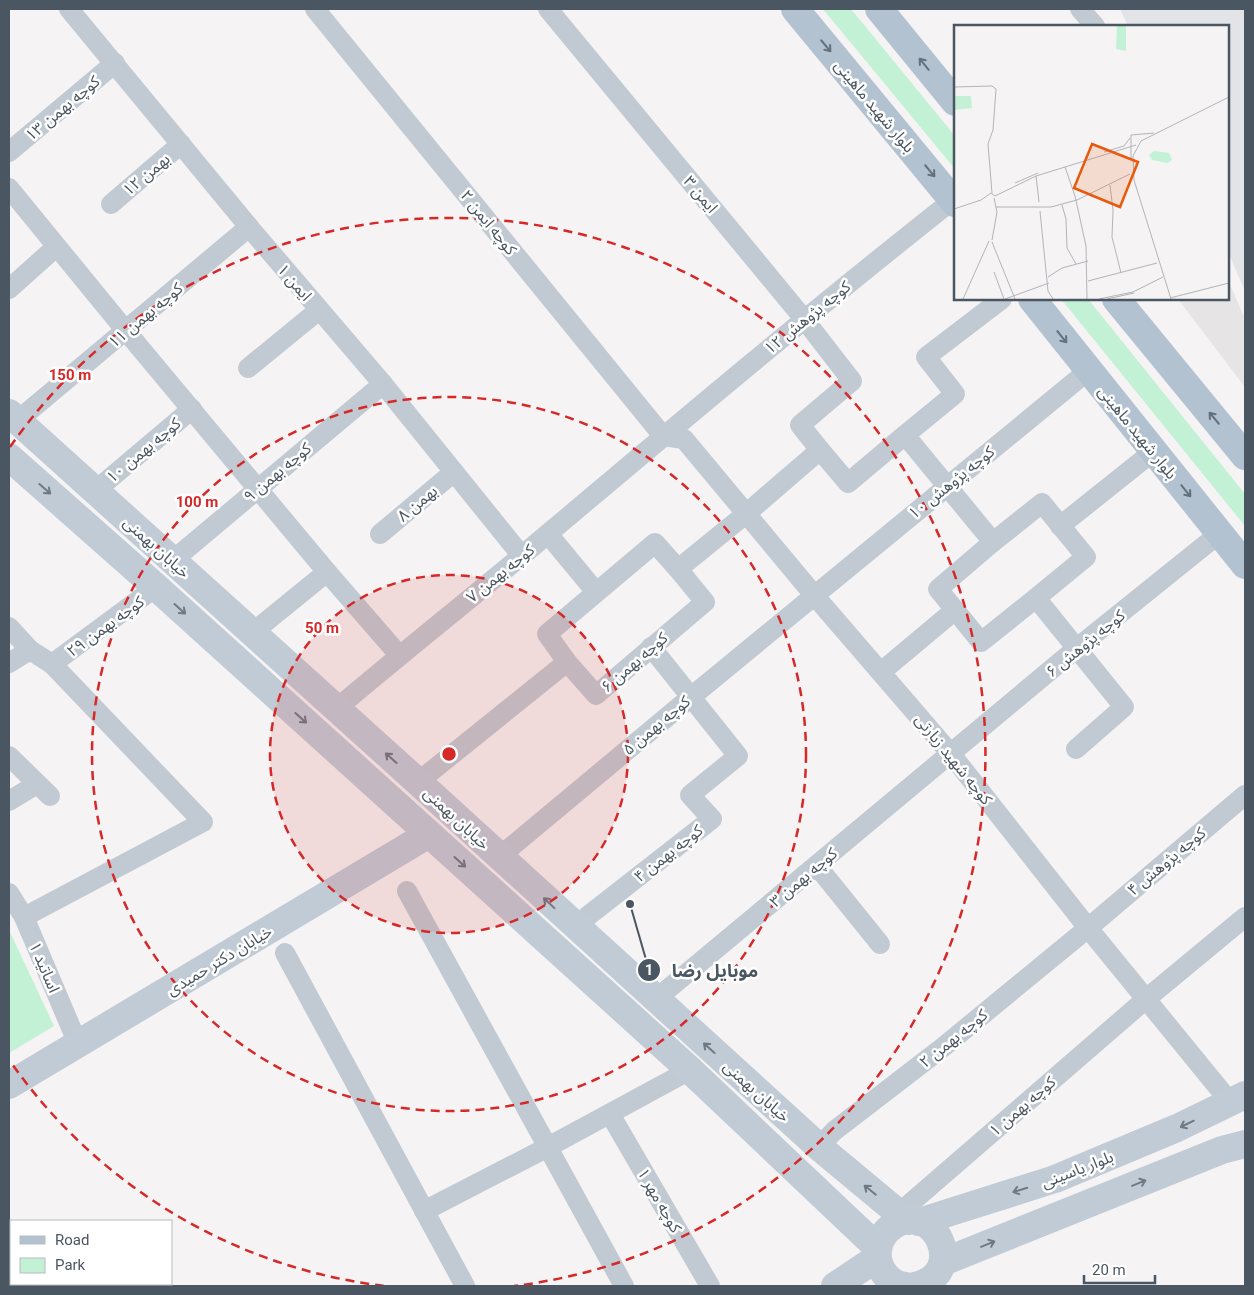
<svg xmlns="http://www.w3.org/2000/svg" width="1254" height="1295" viewBox="0 0 1254 1295" font-family="Roboto,'Noto Sans Arabic',sans-serif">
  <style>
    .education { fill: #e6e4e5 }
    .airport { fill: #e2e4e7 }
    .green { fill: #c3f1d5 }
    .lines { fill: none; stroke-linecap: round; stroke-linejoin: round }
    .street { stroke: #c1cad2; stroke-width: 20 }
    .secondary { stroke: #c1cbd6; stroke-width: 28 }
    .primary { stroke: #b3c2d1; stroke-width: 28 }
    .oneway { stroke: #64717d }
    .oneway2 { stroke: #6e7984 }
    .ring { fill: none; stroke: #d62828; stroke-width: 2.5; stroke-dasharray: 9 6 }
    .labels { text-anchor: middle; stroke-width: 5; stroke-linejoin: round; paint-order: stroke }
    .street-label { font-size: 16px; fill: #4a5661; stroke: #fff }
    .inset-road { fill: none; stroke: #b1b4b9; stroke-width: 1 }
    .view { fill: #e8590c; fill-opacity: 0.15; stroke: #e8590c; stroke-width: 2.5 }
    .inset-edge { fill: none; stroke: #4a5661; stroke-width: 2.5 }
    .centre { fill: #d62828; stroke: #fff; stroke-width: 2.5 }
    .ring-label { font-size: 15px; text-anchor: middle; font-weight: bold; fill: #d62828; stroke: #fff; stroke-width: 5; stroke-linejoin: round; paint-order: stroke }
    .leader { fill: none; stroke: #4a5661; stroke-width: 2 }
    .callout-dot { fill: #4a5661; stroke: #fff; stroke-width: 2 }
    .mark-label { font-size: 15px; text-anchor: middle; font-weight: bold; fill: #fff }
    .callout-label { font-size: 18px; text-anchor: middle; font-weight: bold; fill: #4a5661; stroke: #fff; stroke-width: 5; stroke-linejoin: round; paint-order: stroke }
  </style>
  <rect width="100%" height="100%" fill="#f5f3f3"/>
  <path class="education" d="M1228,280l17,39v68l-67,-88h50z"/>
  <path class="airport" d="M1120,9h125v282l-17,-39v-226h-100z"/>
  <g class="green">
    <path d="M823,9h28l104,127v33z"/>
    <path d="M1061,299h27l157,195v32z"/>
    <path d="M9,930l45,96 -45,27z"/>
  </g>
  <g class="lines">
    <g class="street">
      <path d="M69,9l180,218 134,157 138,171"/>
      <path d="M315,9l348,427"/>
      <path d="M1080,9l15,17"/>
      <path d="M9,152l106,-89"/>
      <path d="M9,188l117,143 201,241 72,83"/>
      <path d="M111,204l70,-60"/>
      <path d="M9,289l47,-42"/>
      <path d="M248,368l71,-58"/>
      <path d="M17,421l232,-194"/>
      <path d="M905,435l50,-41 -29,-37 76,-58"/>
      <path d="M663,436l21,3 130,156 137,159 137,174 142,174"/>
      <path d="M820,450l28,33 57,-48 88,107 -55,47 43,53 55,-44"/>
      <path d="M95,491l97,-82"/>
      <path d="M1060,526l94,-75"/>
      <path d="M380,534l74,-62"/>
      <path d="M548,534l48,58"/>
      <path d="M993,542l49,-39 44,54 -50,41 88,109 -48,42"/>
      <path d="M172,561l211,-177"/>
      <path d="M9,627l21,23 22,14 151,158 -179,95"/>
      <path d="M252,633l75,-61"/>
      <path d="M567,662l-20,-28 108,-91 23,26"/>
      <path d="M9,663l21,-13"/>
      <path d="M52,664l104,-77"/>
      <path d="M881,672l74,-62"/>
      <path d="M336,709c71,-60 143,-117 214,-177 133,-112 266,-224 403,-332"/>
      <path d="M9,756l41,40"/>
      <path d="M418,782l149,-120 29,33 109,-93 -27,-33 69,-56 73,-63 -20,-25 52,-44 -48,-62 -256,-310"/>
      <path d="M9,801l28,-17"/>
      <path d="M499,857l192,-160 398,-327"/>
      <path d="M817,866l63,78"/>
      <path d="M407,891l217,395"/>
      <path d="M9,893l15,24 54,127"/>
      <path d="M575,926l137,-107 -22,-24 48,-39 -87,-109"/>
      <path d="M285,953l180,333"/>
      <path d="M656,999l421,-351 143,-115"/>
      <path d="M610,1114l100,172"/>
      <path d="M819,1147l15,-16 108,-83 146,-120 157,-133"/>
      <path d="M424,1211l124,-64 142,-77"/>
      <path d="M899,1213l247,-214 99,-82"/>
    </g>
    <g class="secondary">
      <path d="M9,413l409,369 401,365 89,74"/>
      <path d="M9,457l147,130 534,483 188,178"/>
      <path d="M9,1085l420,-251"/>
      <path d="M919,1222l136,-43 122,-51 68,-33"/>
      <path d="M943,1262l279,-112 23,-6"/>
      <path d="M835,1286l42,-28"/>
      <path d="M905,1286c-17,-2 -29,-19 -27,-36 1,-11 7,-19 16,-25 40,-26 76,49 21,61"/>
    </g>
    <g class="primary">
      <path d="M795,9l160,194"/>
      <path d="M879,9l76,93"/>
      <path d="M1032,299l213,266"/>
      <path d="M1116,299l129,157"/>
    </g>
  </g>
  <defs><path id="oneway-shaft" d="M-6 0H5M1.5-3L5.5 0L1.5 3" fill="none" stroke-width="1.6" stroke-linecap="round" stroke-linejoin="round" transform="scale(1.25)"/></defs>
  <g class="oneway">
    <use href="#oneway-shaft" transform="translate(826 46) rotate(50)"/>
    <use href="#oneway-shaft" transform="translate(924 64) rotate(-129)"/>
    <use href="#oneway-shaft" transform="translate(930 171) rotate(50)"/>
    <use href="#oneway-shaft" transform="translate(1062 337) rotate(51)"/>
    <use href="#oneway-shaft" transform="translate(1214 418) rotate(-130)"/>
    <use href="#oneway-shaft" transform="translate(1186 491) rotate(51)"/>
  </g>
  <g class="oneway2">
    <use href="#oneway-shaft" transform="translate(45 489) rotate(41)"/>
    <use href="#oneway-shaft" transform="translate(180 609) rotate(42)"/>
    <use href="#oneway-shaft" transform="translate(301 718) rotate(42)"/>
    <use href="#oneway-shaft" transform="translate(391 758) rotate(-138)"/>
    <use href="#oneway-shaft" transform="translate(460 862) rotate(42)"/>
    <use href="#oneway-shaft" transform="translate(549 903) rotate(-137)"/>
    <use href="#oneway-shaft" transform="translate(709 1048) rotate(-138)"/>
    <use href="#oneway-shaft" transform="translate(1187 1124) rotate(154)"/>
    <use href="#oneway-shaft" transform="translate(1139 1183) rotate(-22)"/>
    <use href="#oneway-shaft" transform="translate(870 1190) rotate(-141)"/>
    <use href="#oneway-shaft" transform="translate(1020 1190) rotate(163)"/>
    <use href="#oneway-shaft" transform="translate(988 1244) rotate(-22)"/>
  </g>
  <circle cx="449" cy="754" r="179" fill="#d62828" fill-opacity=".12"/>
  <g class="ring">
    <circle cx="449" cy="754" r="179"/>
    <circle cx="449" cy="754" r="357"/>
    <path d="M384 1286A536 536 0 0 1 10 1061M10 447A536 536 0 1 1 514 1286"/>
  </g>
  <g class="labels">
    <g class="street-label">
      <text transform="translate(875 106) rotate(50)" y="6">بلوار شهید ماهینی</text>
      <text transform="translate(62 108) rotate(-40)" y="6">کوچه بهمن ۱۳</text>
      <text transform="translate(146 174) rotate(-40)" y="6">بهمن ۱۲</text>
      <text transform="translate(701 194) rotate(50)" y="6">ایمن ۳</text>
      <text transform="translate(489 222) rotate(51)" y="6">کوچه ایمن ۲</text>
      <text transform="translate(295 282) rotate(49)" y="6">ایمن ۱</text>
      <text transform="translate(145 315) rotate(-40)" y="6">کوچه بهمن ۱۱</text>
      <text transform="translate(807 317) rotate(-39)" y="6">کوچه پژوهش ۱۲</text>
      <text transform="translate(1138 432) rotate(51)" y="6">بلوار شهید ماهینی</text>
      <text transform="translate(143 450) rotate(-40)" y="6">کوچه بهمن ۱۰</text>
      <text transform="translate(277 472) rotate(-40)" y="6">کوچه بهمن ۹</text>
      <text transform="translate(951 482) rotate(-39)" y="6">کوچه پژوهش ۱۰</text>
      <text transform="translate(417 503) rotate(-40)" y="6">بهمن ۸</text>
      <text transform="translate(157 547) rotate(42)" y="6">خیابان بهمنی</text>
      <text transform="translate(500 573) rotate(-39)" y="6">کوچه بهمن ۷</text>
      <text transform="translate(105 626) rotate(-36)" y="6">کوچه بهمن ۲۹</text>
      <text transform="translate(1085 643) rotate(-39)" y="6">کوچه پژوهش ۶</text>
      <text transform="translate(634 662) rotate(-41)" y="6">کوچه بهمن ۶</text>
      <text transform="translate(656 725) rotate(-40)" y="6">کوچه بهمن ۵</text>
      <text transform="translate(954 759) rotate(51)" y="6">کوچه شهید زیارتی</text>
      <text transform="translate(457 818) rotate(43)" y="6">خیابان بهمنی</text>
      <text transform="translate(668 853) rotate(-38)" y="6">کوچه بهمن ۴</text>
      <text transform="translate(1166 861) rotate(-40)" y="6">کوچه پژوهش ۴</text>
      <text transform="translate(803 877) rotate(-40)" y="6">کوچه بهمن ۳</text>
      <text transform="translate(219 960) rotate(-31)" y="6">خیابان دکتر حمیدی</text>
      <text transform="translate(45 967) rotate(67)" y="6">اساتید ۱</text>
      <text transform="translate(953 1038) rotate(-39)" y="6">کوچه بهمن ۲</text>
      <text transform="translate(757 1091) rotate(42)" y="6">خیابان بهمنی</text>
      <text transform="translate(1022 1106) rotate(-41)" y="6">کوچه بهمن ۱</text>
      <text transform="translate(1077 1169) rotate(-21)" y="6">بلوار یاسینی</text>
      <text transform="translate(660 1200) rotate(60)" y="6">کوچه مهر ۱</text>
    </g>
  </g>
  <g transform="translate(954 25)">
    <rect width="275" height="275" fill="#f5f3f3"/>
    <path d="M163,1h9v25l-10,-2zM0,71h17l1,12 -18,2zM200,126l15,2 3,7 -4,3 -16,-3 -3,-5z" fill="#c3f1d5"/>
    <path class="inset-road" d="M0,62l38,-1 4,3 -3,41 -5,14 4,49M150,127l20,-6 6,-8M177,133v-23l23,-2M111,142l10,29M82,151l3,26M61,158l23,-10M156,160l3,25 -1,27 9,36M41,171l41,-20 100,-31M121,171l11,50 1,53M108,180l4,14 1,29 9,16M42,182h55l26,-7 53,-26M0,184l27,-9 10,-7 4,3M86,186l8,80 5,8M38,215l5,-28 -3,-14M38,217l23,57M40,247l10,27M94,252l14,-9 26,-7M134,256l69,-18M216,273l59,-15M9,274l26,-58M51,274l44,-16M145,274l34,-7 30,-15M153,274l27,-6M217,274l-37,-119 -1,-24 8,-15 88,-44"/>
    <path class="view" d="M138,119l46,18 -18,45 -46,-19z"/>
    <rect width="275" height="275" class="inset-edge"/>
  </g>
  <circle cx="449" cy="754" r="8" class="centre"/>
  <g class="ring-label">
    <text x="70" y="380">150 m</text>
    <text x="197" y="507">100 m</text>
    <text x="322" y="633">50 m</text>
  </g>
  <path class="leader" d="M630 904L649 970"/>
  <g class="callout-dot">
    <circle cx="630" cy="904" r="5"/>
    <circle cx="649" cy="970" r="12"/>
  </g>
  <g class="mark-label">
    <text x="649" y="975">1</text>
  </g>
  <g class="callout-label">
    <text x="715" y="977">موبایل رضا</text>
  </g>
  <rect width="1254" height="1295" fill="none" stroke="#4a5661" stroke-width="20"/>
  <rect x="10" y="1220" width="162" height="65" fill="#ffffff" stroke="#b7bbc0"/>
  <rect x="20" y="1236" width="25" height="8" fill="#b3c2d1" stroke="#b7bbc0"/>
  <text x="55" y="1245" font-size="15" fill="#4a5661">Road</text>
  <rect x="20" y="1258" width="25" height="15" fill="#c3f1d5" stroke="#b7bbc0"/>
  <text x="55" y="1270" font-size="15" fill="#4a5661">Park</text>
  <path d="M1084 1275v8h71v-8" fill="none" stroke="#4a5661" stroke-width="2.5"/>
  <text x="1092" y="1275" font-size="15" fill="#4a5661" stroke="#ffffff" stroke-width="4" paint-order="stroke">20 m</text>
</svg>
